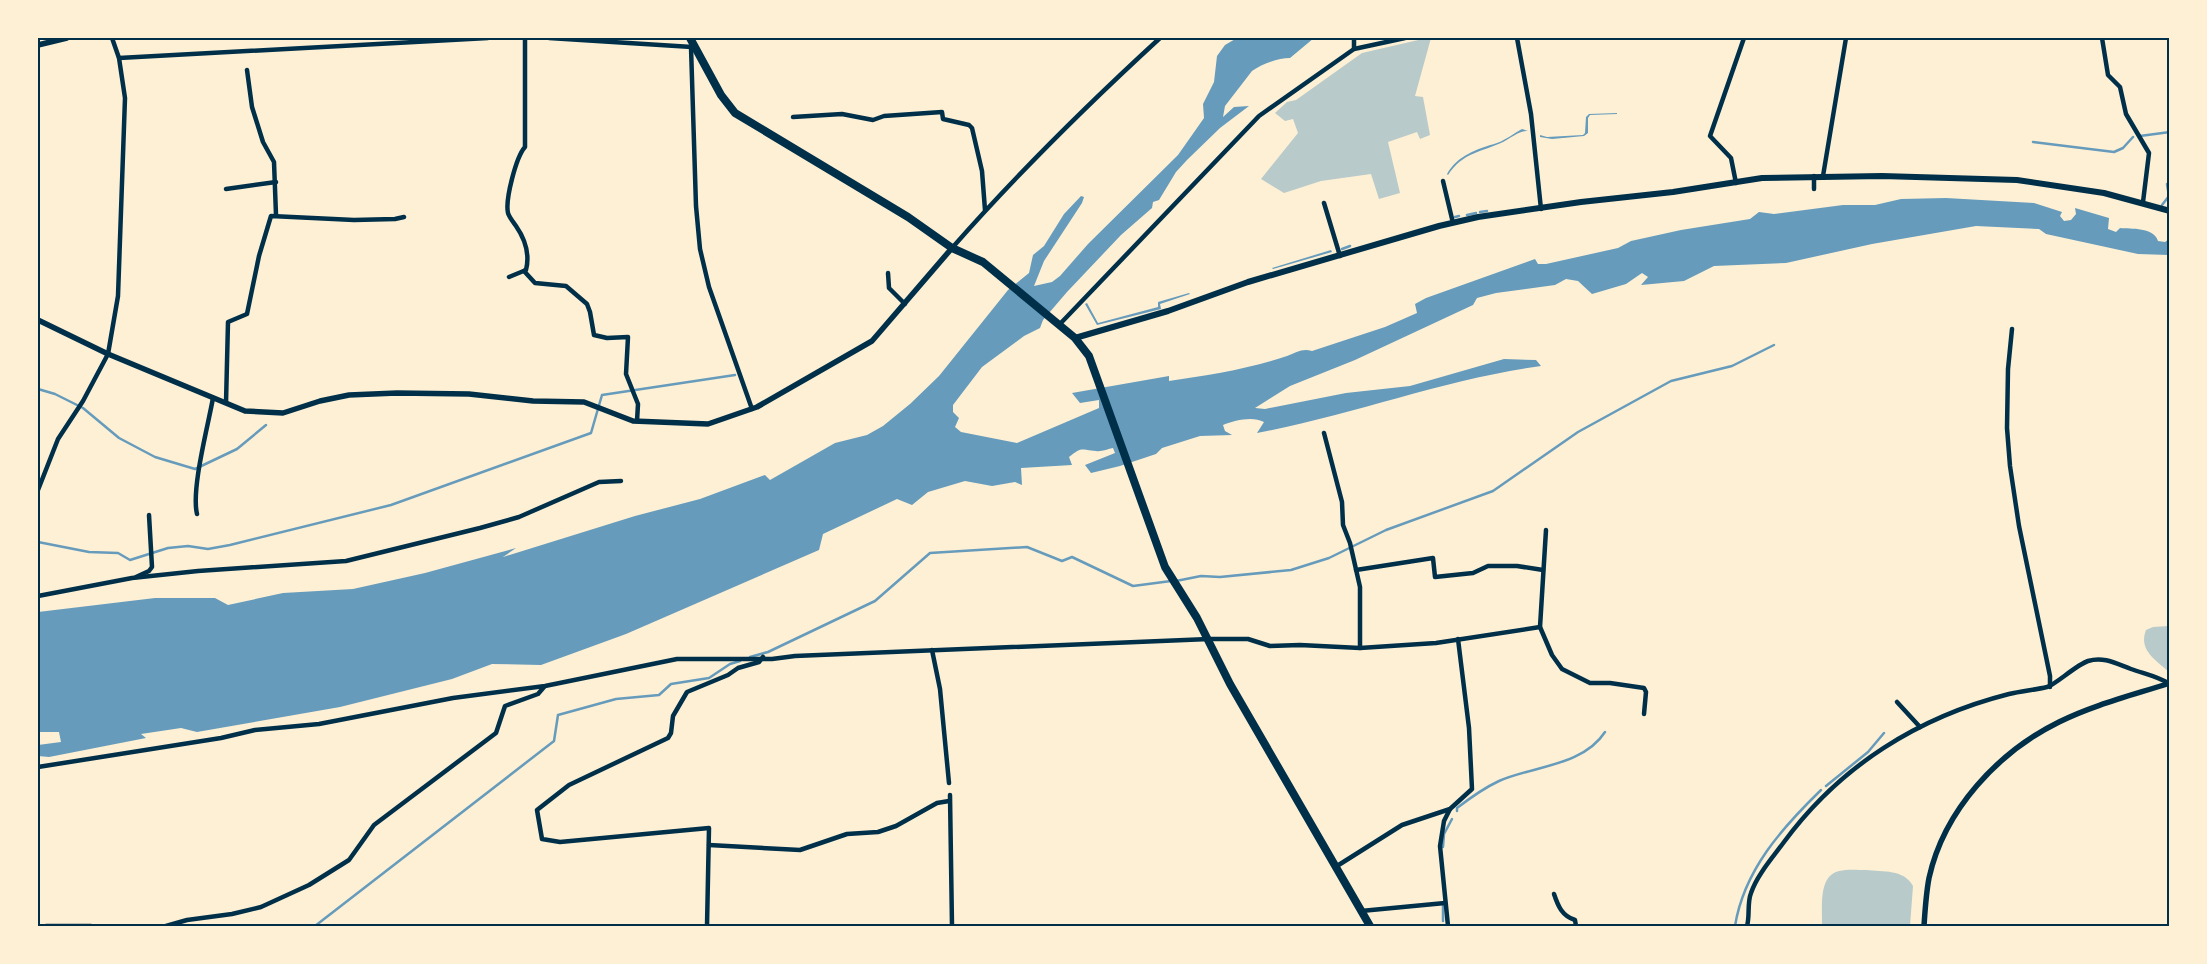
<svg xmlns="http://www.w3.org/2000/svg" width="2207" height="964" viewBox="0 0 2207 964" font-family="Merriweather,serif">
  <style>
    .green { fill: #b9caca }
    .water { fill: #669bbc }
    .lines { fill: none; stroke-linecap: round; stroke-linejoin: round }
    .stream { stroke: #669bbc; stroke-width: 2.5 }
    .minor { stroke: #003049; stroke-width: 4.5 }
    .tertiary { stroke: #003049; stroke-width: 5.5 }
    .secondary { stroke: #003049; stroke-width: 6 }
    .primary { stroke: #003049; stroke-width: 8 }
    .neatline { fill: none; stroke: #003049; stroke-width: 2 }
  </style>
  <rect width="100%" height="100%" fill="#fdf0d5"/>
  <g class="green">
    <path d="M1427,38h4l-16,58 8,1 7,38 -10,4 -3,-7 -29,10 12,51 -21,6 -8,-25 -50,7 -37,12 -23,-14 37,-46 -5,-14 -8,2 -10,-8 12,-11 9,-2 66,-47z"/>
    <path d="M2169,626h1l-1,46c-13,-12 -31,-22 -23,-42l7,-3z"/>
    <path d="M1866,870c17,2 38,-1 47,16l-3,40h-88c1,-16 -5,-50 17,-55 8,-2 19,-1 27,-1z"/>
  </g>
  <g class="water">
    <path d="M1237,38h77l-24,20c-12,0 -28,6 -38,13l-27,35 -2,11 11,-10 15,-1 -29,22 -33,32 -11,12 -17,28 -6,2 -1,6 -31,27 -54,57 -24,28 -3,8 -16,8 -42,31 -29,38v7l6,6 -4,9 6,5 56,11 82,-35v-8l-19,3 -8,-10 97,-17v5c40,-6 79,-12 118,-25 9,-3 15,-8 25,-5l73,-24 32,-14 -2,-9 11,-6 109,-39 3,5h8l72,-16 13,-7 50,-11 69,-11 9,-7 15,2 69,-9h32l26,-6 45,-1 88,5 28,9 -2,4 4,5 7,-1 5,-6 -1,-6 34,10 -1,11 8,3 4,-4c11,1 34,-1 38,13l7,1 4,-3v16l-31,-1 -92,-20 -7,-5 -63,-3 -104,18 -86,19 -72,3 -30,15 -43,4 7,-8 -6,-4 -16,11 -34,10 -14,-13 -12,-2 -11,6 -59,8 -19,5 -4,7 -118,55 -65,26 -35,22 10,1 81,-16 64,-7 94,-27 32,1 5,6c-96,13 -188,49 -284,67l7,-11c-11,-6 -29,-2 -41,3l2,6 7,4 -32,1 -38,12 -6,6 -36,12 -29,7 -6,-8 30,-12 -2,-5c-5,1 -12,4 -17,3 -16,-1 -13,-5 -27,6l3,8 -51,3 1,17 -7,-3 -23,4 -27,-5 -37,11 -16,13 -15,-6 -74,35 -4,16 -193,84 -85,31 -49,-1 -40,15 -112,28 -143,25 -16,-4 -40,6 5,4 -97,19 -11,-1v-11l23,-3 -2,-10h-21v-120l117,-14h60l13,7 55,-12 70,-4 72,-16 91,-25 -13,9 132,-41 65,-17 65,-24 5,5 65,-37 32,-8 16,-9 27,-22 29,-28 69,-86 21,-17 4,-18 11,-9 20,-32 17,-18 3,1 -2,6 -38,58 -10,25 18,-4 8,-6 28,-32 90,-89 26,-37 -1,-14 11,-22 3,-26 8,-11z"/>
    <path d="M1617,113v1l-27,1 -2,3v15l-4,3 -32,3 -12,-2v-2l7,2 36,-2 2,-2 1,-16 3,-3z"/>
    <path d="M1522,129l6,2c-9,0 -17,7 -25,11 -21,10 -40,10 -55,33l-1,-1c11,-19 30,-25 50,-31 9,-3 17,-10 25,-14z"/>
    <path d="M1331,250l1,2 -59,17 -1,-1z"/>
    <path d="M1189,293l1,1 -30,10 1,5 -64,16 -12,-21 2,-1 11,20 60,-16v-5z"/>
  </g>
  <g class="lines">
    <g class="stream">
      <path d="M2140,136l30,-4"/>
      <path d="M2033,142l81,10 9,-4 10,-11"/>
      <path d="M2162,205l7,-9 -2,-12 3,-2"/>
      <path d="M1480,212l7,-1"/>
      <path d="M1467,215l9,-2"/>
      <path d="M1455,217l4,-1"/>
      <path d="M1342,249l8,-3"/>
      <path d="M38,389l17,5 28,14 36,30 36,19 40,12 42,-20 29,-24"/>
      <path d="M38,542l51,10 29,1 12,7 38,-12 20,-2 20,3 22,-4 161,-40 200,-72 11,-38 133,-20"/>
      <path d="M1176,581l25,-5 19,1 71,-7 38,-12 57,-28 107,-39 85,-59 93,-51 61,-15 42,-21"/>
      <path d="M750,657l18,-5 107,-51 55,-48 97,-6 35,14 10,-4 61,29 38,-5"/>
      <path d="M1826,786l42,-34 16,-19"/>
      <path d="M1457,811v-3c13,-10 27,-20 42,-27 34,-15 84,-15 106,-49"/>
      <path d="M1443,847l1,-13 8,-15"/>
      <path d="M1443,904v17"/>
      <path d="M315,926l239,-185 4,-26 58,-16 43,-4 12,-11 38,-6 21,-14 10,-3"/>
      <path d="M1735,926c9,-56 47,-98 86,-136"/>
    </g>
    <g class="minor">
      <path d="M549,38l143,9"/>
      <path d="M1354,38v11"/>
      <path d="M1517,38l14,76 10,95"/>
      <path d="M2102,38l6,37 12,12 6,27 23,39 -6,49"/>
      <path d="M691,47l5,159 4,43 9,38 43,122"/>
      <path d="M119,58l369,-20"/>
      <path d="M247,70l5,37 11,35 11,20 2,53"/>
      <path d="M793,117l49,-3 31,6 11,-4 58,-4 1,7 26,6 3,3 10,43 3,39"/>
      <path d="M1823,176l23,-138"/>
      <path d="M1443,181l10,42"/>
      <path d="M1736,183l-5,-25 -21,-22 34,-98"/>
      <path d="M226,189l50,-7"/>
      <path d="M1814,189v-13"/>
      <path d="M1324,203l16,53"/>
      <path d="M952,248c65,-74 135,-143 208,-210"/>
      <path d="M524,271l11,12 31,3 21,18 3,8 4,23 13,3 21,-1 -2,37 12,30 -1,17"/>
      <path d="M888,273l1,15 16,16"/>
      <path d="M509,277l17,-7c4,-16 -1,-31 -10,-44 -2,-3 -7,-9 -8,-13 -3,-13 8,-56 17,-66v-109"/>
      <path d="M1059,325l200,-209 95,-67 51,-11"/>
      <path d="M2012,329l-4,40 -1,59 3,38 9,60 31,150v11"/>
      <path d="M226,403l2,-81 19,-8 12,-58 12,-40 83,4 41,-1 9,-2"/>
      <path d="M1324,433l18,69 1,23 7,18 10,44v61"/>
      <path d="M38,490l20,-51 25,-38 25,-47 10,-58 7,-198 -6,-40 -7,-20"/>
      <path d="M197,514c-6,-25 11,-88 16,-116"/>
      <path d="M1546,530l-6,97 12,28 10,14 28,14h20l34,5 2,4 -2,22"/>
      <path d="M1356,570l77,-12 2,19 38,-4 15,-7h29l26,4"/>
      <path d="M136,577l13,-6 3,-4 -3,-52"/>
      <path d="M38,596l94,-18 66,-7 148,-10 134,-33 39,-11 80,-35 22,-1"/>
      <path d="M932,650l8,39 9,94"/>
      <path d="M1897,702l23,25"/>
      <path d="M38,767l183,-29 34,-8 64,-6 134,-26 92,-12 132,-27h95l23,-3 414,-17h39l22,7 30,-1 60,3 76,-5 104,-16"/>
      <path d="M950,795l2,131"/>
      <path d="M709,845l91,5 47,-16 31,-2 18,-6 41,-23 12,-2"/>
      <path d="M1337,866l65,-41 48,-16 22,-20 -3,-61 -11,-89"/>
      <path d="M1554,894c4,12 8,22 21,26l1,6"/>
      <path d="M1361,911l84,-8"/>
      <path d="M46,926h45"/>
      <path d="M166,926l21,-6 45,-6 29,-7 48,-22 40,-25 25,-35 122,-92 9,-27 33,-12 6,-7"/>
      <path d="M707,926l2,-98 -149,14 -18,-3 -5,-29 32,-25 99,-47 3,-5 2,-17 14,-24 41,-17 10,-7 21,-6 4,-5"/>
      <path d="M1448,926l-8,-80 4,-25 6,-12"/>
      <path d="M1747,926c3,-10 0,-23 4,-33 6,-18 22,-36 33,-51 56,-76 134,-125 225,-148 13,-3 25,-4 38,-7 8,-2 29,-22 41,-26 16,-5 29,3 43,8 14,5 26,7 39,15"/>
    </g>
    <g class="tertiary">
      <path d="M38,45l29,-7"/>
      <path d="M38,320l70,34 137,57 38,2 37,-12 29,-6 48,-2 72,1 64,7 51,1 49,19 75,3 49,-17 115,-66 80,-93"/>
      <path d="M1924,926c1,-16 2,-32 5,-48 15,-68 69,-126 130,-156 34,-17 74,-27 111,-39"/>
    </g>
    <path class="secondary" d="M1075,338l93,-27 80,-29 191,-56 39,-9 103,-15 92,-10 89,-14 120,-2 135,4 87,13 66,18"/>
    <path class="primary" d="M690,38l31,57 14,18 173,104 44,31 31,14 92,76 14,18 76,211 32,51 33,66 140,242"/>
  </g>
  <rect width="2207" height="964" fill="none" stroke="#fdf0d5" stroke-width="78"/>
  <rect x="39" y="39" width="2129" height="886" class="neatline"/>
</svg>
